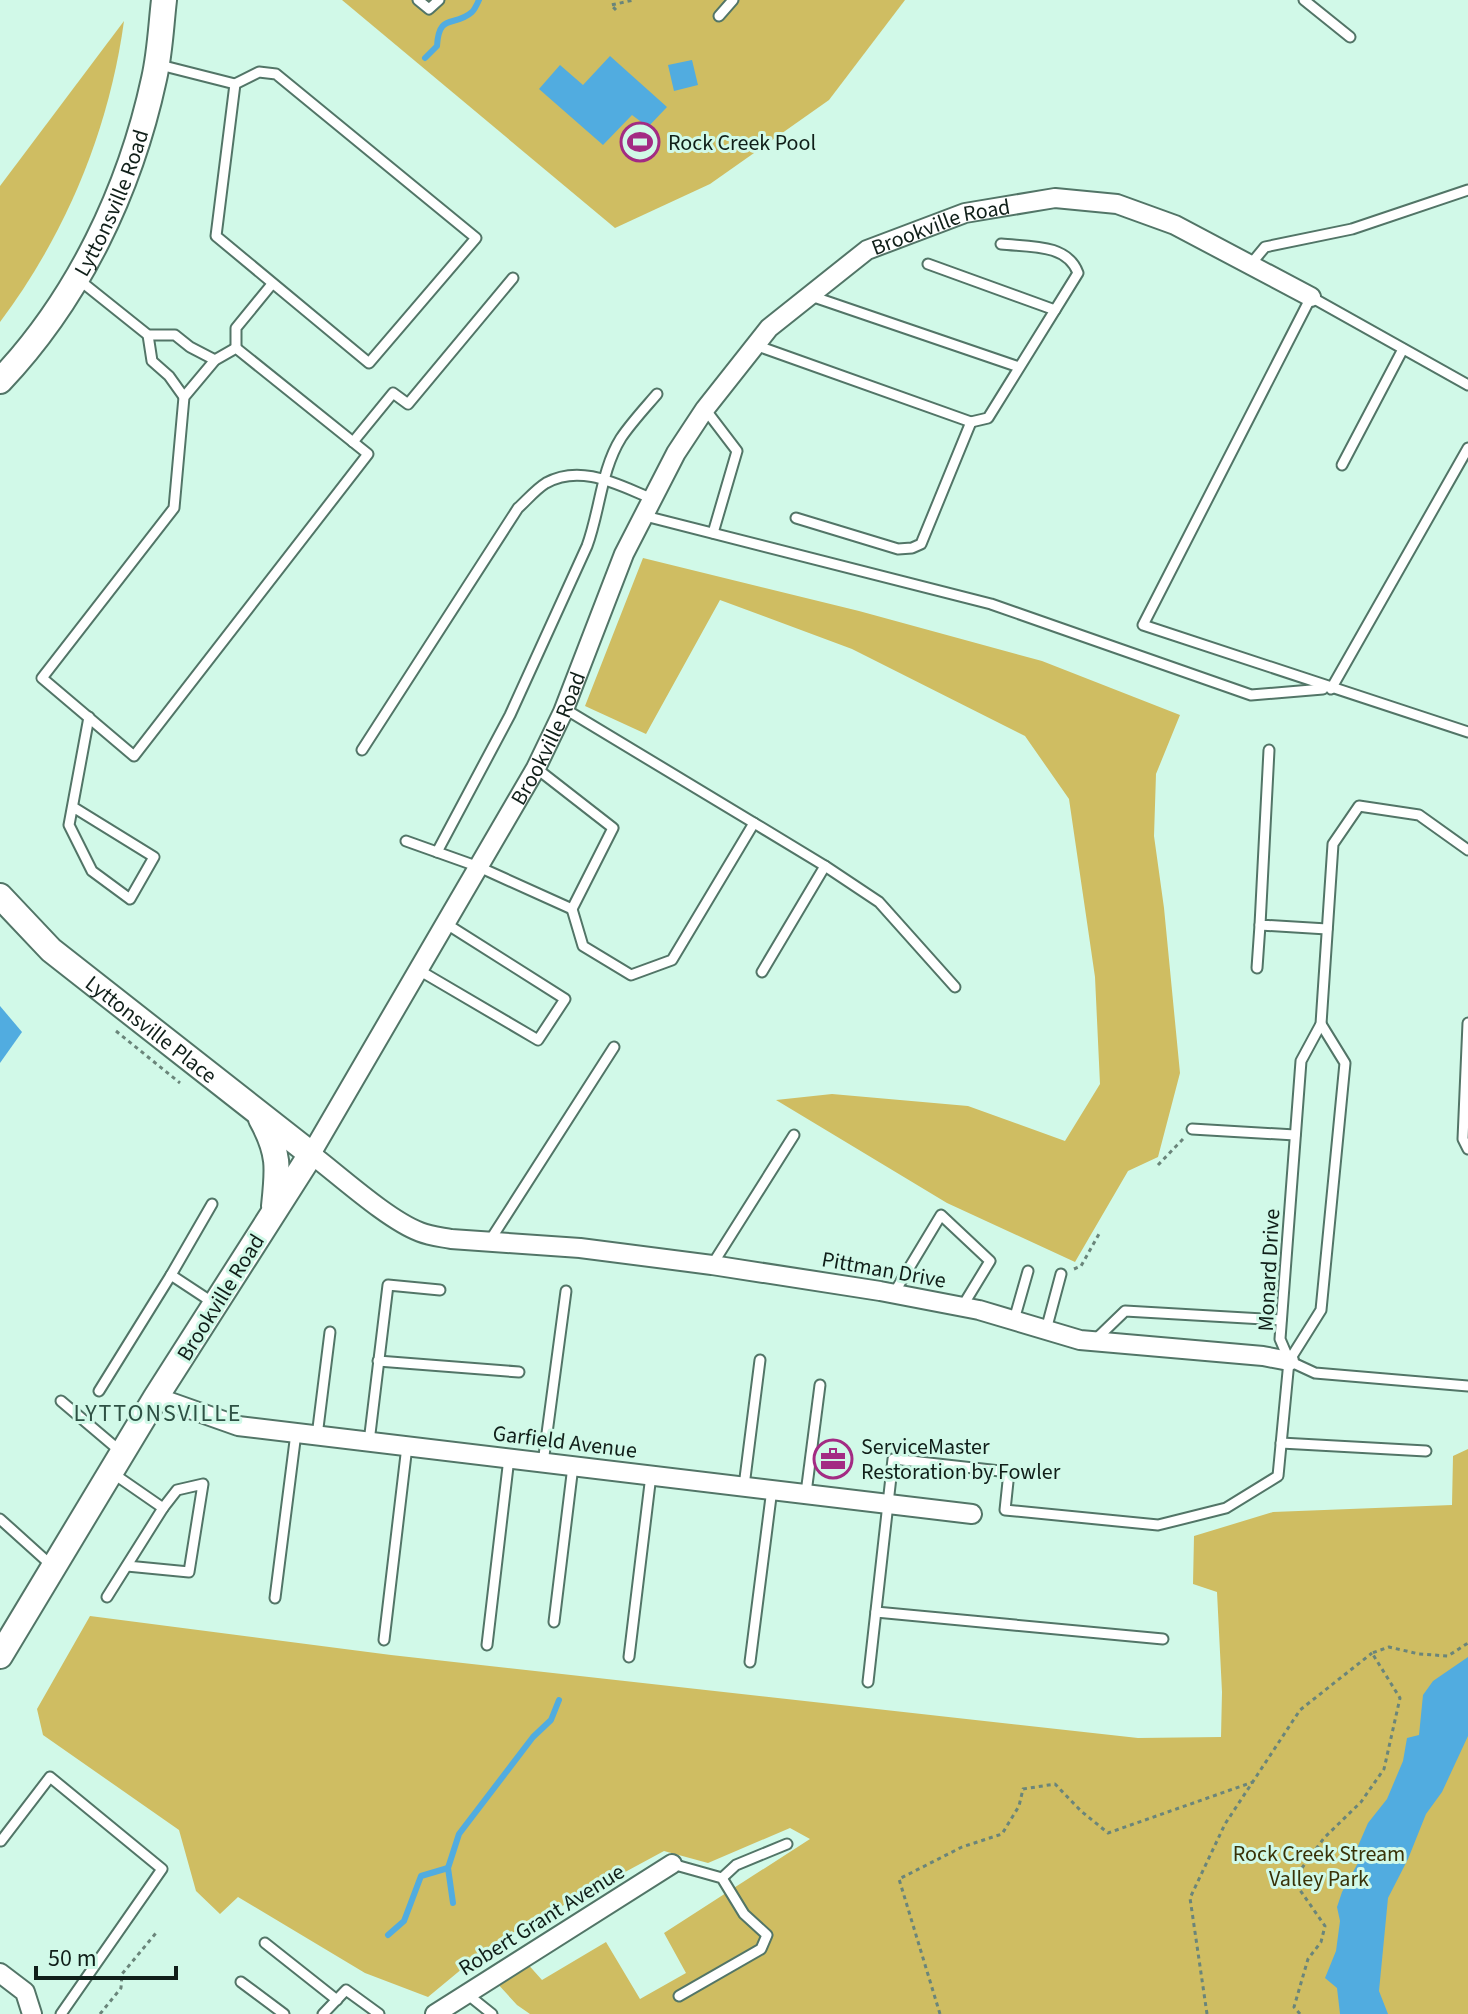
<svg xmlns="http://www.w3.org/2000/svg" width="1468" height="2014" viewBox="0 0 1468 2014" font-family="'Source Sans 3',sans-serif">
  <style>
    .green { fill: #cfbd62 }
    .water { fill: #51ace0 }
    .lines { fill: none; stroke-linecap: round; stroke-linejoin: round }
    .stream { stroke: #51ace0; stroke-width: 6 }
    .lane-casing { stroke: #527567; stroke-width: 13 }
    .street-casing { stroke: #527567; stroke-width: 22 }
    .secondary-casing { stroke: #527567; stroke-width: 28 }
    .path { stroke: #6a857a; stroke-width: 3; stroke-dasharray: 4 4; stroke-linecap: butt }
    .lane { stroke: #fff; stroke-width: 9 }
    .street { stroke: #fff; stroke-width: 18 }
    .secondary { stroke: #fff; stroke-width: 24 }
    .labels { text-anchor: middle; stroke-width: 6; stroke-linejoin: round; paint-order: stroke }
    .poi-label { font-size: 22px; fill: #101f19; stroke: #d1f9e8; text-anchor: start }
    .street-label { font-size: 22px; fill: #101f19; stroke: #d1f9e8 }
    .park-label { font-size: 22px; fill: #393208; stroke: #d1f9e8 }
    .neighbourhood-label { font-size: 24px; letter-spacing: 2px; fill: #2e5144; stroke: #d1f9e8 }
  </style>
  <rect width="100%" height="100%" fill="#d1f9e8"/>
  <g class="green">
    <path d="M342,0h563l-76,100 -119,84 -95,44z"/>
    <path d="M124,21c-15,109 -58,213 -124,301v-136z"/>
    <path d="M643,558l216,53 183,50 138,54 -24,59 -2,62 10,72 16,165 -22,84 -30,14 -53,91 -128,-59 -171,-103 56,-6 136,12 97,35 35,-57 -5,-107 -26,-178 -44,-63 -173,-87 -132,-49 -74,134 -61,-28z"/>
    <path d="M1468,1449v565h-938l-13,-9 -21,-23 29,-21 17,19 64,-38 34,57 46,-26 -22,-40 146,-94 -20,-11 -82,35 -44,-12 -172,93 -64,53 -63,-24 -127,-76 -18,17 -24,-23 -17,-61 -136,-95 -6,-26 53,-93 301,39 747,83 83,-1 1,-45 -5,-100 -24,-8 1,-48 79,-24 179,-7 1,-49z"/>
  </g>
  <g class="water">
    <path d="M610,56l57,51 -19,20 -16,-12 -29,30 -64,-56 21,-24 23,20z"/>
    <path d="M692,60l6,25 -24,6 -6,-26z"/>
    <path d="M0,1006l22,26 -22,31z"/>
    <path d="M1468,1657v79l-26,56 -16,22 -18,45 -20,39 -9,93 9,23h-48l-3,-26 -12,-10 11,-27 4,-30 -3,-14 5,-15 17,-31 -1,-15 10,-23 19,-24 16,-38 4,-23 12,-3 4,-40 10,-14z"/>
  </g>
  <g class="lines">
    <g class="stream">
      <path d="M425,58l12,-12c2,-34 17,-18 35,-34 3,-3 5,-8 7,-12"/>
      <path d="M453,1903l-5,-35 11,-34 74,-97 18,-17 8,-20"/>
      <path d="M388,1935l16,-14 17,-45 27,-8"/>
    </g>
    <g class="lane-casing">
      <g id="lane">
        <path d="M418,0l11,9 10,-9"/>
        <path d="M1304,0l46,37"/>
        <path d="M719,16l14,-16"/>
        <path d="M160,65l75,19"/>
        <path d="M259,72l17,2 200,164 -107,125 -153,-127 19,-152z"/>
        <path d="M928,264l127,46"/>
        <path d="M1250,265l15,-18 87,-18 116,-39"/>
        <path d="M78,279l70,56h27l15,12 25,13"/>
        <path d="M811,296l208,71"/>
        <path d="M148,335l4,26 17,15 15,21"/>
        <path d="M755,345l216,77 -50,122 -9,4 -14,1 -102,-31"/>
        <path d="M236,348l132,106 -234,302 -92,-78 132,-170 10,-111 31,-37z"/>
        <path d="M236,348v-20l36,-44"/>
        <path d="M1468,385l-157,-88 -168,328 325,107"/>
        <path d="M705,409l32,42 -24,82"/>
        <path d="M971,422l17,-4 90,-145c-11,-30 -50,-26 -77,-29"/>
        <path d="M353,442l40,-49 15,11 105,-126"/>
        <path d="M1342,465l61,-116"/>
        <path d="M645,516l346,88 260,91 72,-6"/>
        <path d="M1331,689l137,-241"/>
        <path d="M565,709l189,114 -82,137 -41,15 -48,-29 -11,-37"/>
        <path d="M362,750l156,-242c8,-7 18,-19 28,-25 36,-20 74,3 107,16"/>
        <path d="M1269,750l-9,175 67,4"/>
        <path d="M73,807l81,50 -24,42 -38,-28 -23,-46 20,-108"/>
        <path d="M754,823l71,43 -63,106"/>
        <path d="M406,841l73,26 93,42 41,-81 -77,-60"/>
        <path d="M437,852l73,-137 77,-169c13,-35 14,-76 34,-108 10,-15 24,-30 36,-44"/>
        <path d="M825,866l54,36 76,85"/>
        <path d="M1257,968l3,-43"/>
        <path d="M417,969l121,71 27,-41 -120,-76"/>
        <path d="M1468,1023l-5,116 5,10"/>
        <path d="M1192,1129l103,6"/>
        <path d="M489,1242l125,-195"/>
        <path d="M712,1265l82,-130"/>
        <path d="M171,1275l41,-71"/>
        <path d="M894,1293l47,-78 49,46 -28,46"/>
        <path d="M1014,1320l14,-49"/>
        <path d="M1046,1330l15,-56"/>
        <path d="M1094,1341l31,-30 156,9"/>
        <path d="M1289,1360l-9,-21 21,-278 20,-37 12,-180 26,-38 60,9 49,35"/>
        <path d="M378,1361l141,11"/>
        <path d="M1289,1361l26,12 153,13"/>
        <path d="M99,1391l72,-116 44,29"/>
        <path d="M61,1401l59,50"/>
        <path d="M317,1436l13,-104"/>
        <path d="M369,1442l19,-157 52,5"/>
        <path d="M1281,1443l145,8"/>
        <path d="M543,1463l23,-172"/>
        <path d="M744,1486l16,-126"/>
        <path d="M806,1493l14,-108"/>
        <path d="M0,1519l51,46"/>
        <path d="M127,1566l62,6 14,-88 -26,6 -14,18"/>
        <path d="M107,1597l56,-89 -52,-36"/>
        <path d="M275,1598l21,-165"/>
        <path d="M876,1612l287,27"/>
        <path d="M554,1622l19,-156"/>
        <path d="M384,1640l23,-194"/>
        <path d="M487,1645l22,-187"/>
        <path d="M629,1657l22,-182"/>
        <path d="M750,1662l22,-173"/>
        <path d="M868,1682l25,-223 116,13 -4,38 153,15 68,-17 52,-32 11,-115 32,-51 24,-247 -24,-39"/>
        <path d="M1,1841l49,-64 112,92 -101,145"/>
        <path d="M672,1864l50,14 22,36 23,21 -6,14 -82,47"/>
        <path d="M722,1878l14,-13 51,-21"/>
        <path d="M265,1943l72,57"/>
        <path d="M241,1982l43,32"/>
        <path d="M467,1994l25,20"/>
        <path d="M323,2014l23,-24 33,24"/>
      </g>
    </g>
    <g class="street-casing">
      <g id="street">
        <path id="s1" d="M1289,1361l-26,-5 -183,-16 -101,-30 -99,-19 -168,-26 -132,-17 -129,-9c-10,-2 -21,-3 -31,-7 -32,-12 -80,-56 -109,-78l225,-386 27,-56 61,-158 52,-101 29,-44 64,-81 98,-78 98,-37 90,-15 62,6 58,21 136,72"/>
        <path d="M156,1397l82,29 734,88"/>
        <path d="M0,1973l25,19 7,22"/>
        <path d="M435,2014l237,-150"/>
      </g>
    </g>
    <g class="secondary-casing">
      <g id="secondary">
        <path id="s2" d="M0,381c78,-82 130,-191 154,-302 6,-26 7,-53 10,-79"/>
        <path id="s3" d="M0,896l51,54 260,204 -155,243 -156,259"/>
        <path d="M261,1119c19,34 17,50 13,87"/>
      </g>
    </g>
    <g class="path">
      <path d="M616,10l-5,-5 23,-5"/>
      <path d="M116,1031l64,52"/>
      <path d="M1158,1165l25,-26"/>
      <path d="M1074,1269l7,-3 18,-32"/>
      <path d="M100,2014l21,-26 1,-14 34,-41"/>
      <path d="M940,2014l-41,-135 63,-32 40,-13 17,-28 4,-17 32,-5 26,27 27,22 145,-51"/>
      <path d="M1207,2014l-17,-116 35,-74 75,-114 72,-57"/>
      <path d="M1300,2014l-6,-7 14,-48 13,-17 4,-16 -32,-46 31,-42 37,-36 23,-33 16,-71 -28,-45 17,-6 30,7 29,2 20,-13"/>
    </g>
    <use href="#lane" class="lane"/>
    <use href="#street" class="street"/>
    <use href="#secondary" class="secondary"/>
  </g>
  <defs>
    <g id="stadium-ring" transform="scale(2)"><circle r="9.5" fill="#d1f9e8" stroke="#a32b83" stroke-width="1.5"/><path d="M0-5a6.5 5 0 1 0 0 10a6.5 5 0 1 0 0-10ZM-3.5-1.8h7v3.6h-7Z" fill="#a32b83"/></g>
    <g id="office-ring" transform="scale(2)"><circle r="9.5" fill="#d1f9e8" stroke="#a32b83" stroke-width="1.5"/><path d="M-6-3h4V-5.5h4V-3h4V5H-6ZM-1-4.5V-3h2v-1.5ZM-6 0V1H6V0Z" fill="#a32b83"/></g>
  </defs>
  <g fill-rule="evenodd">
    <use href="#stadium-ring" x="640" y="142"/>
    <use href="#office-ring" x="833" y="1459"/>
  </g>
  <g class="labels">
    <g class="poi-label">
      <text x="668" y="150">Rock Creek Pool</text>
      <text x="861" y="1454">ServiceMaster<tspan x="861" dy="25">Restoration by Fowler</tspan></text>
    </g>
    <g class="street-label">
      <text dy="8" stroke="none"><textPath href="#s2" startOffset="212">Lyttonsville Road</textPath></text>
      <text dy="8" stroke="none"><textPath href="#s1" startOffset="2166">Brookville Road</textPath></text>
      <text dy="8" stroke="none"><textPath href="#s1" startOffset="1494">Brookville Road</textPath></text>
      <text dy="8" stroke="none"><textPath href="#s3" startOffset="202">Lyttonsville Place</textPath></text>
      <text transform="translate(884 1269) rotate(10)" y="8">Pittman Drive</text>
      <text transform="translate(1268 1270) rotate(-87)" y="8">Monard Drive</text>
      <text transform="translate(220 1297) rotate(-58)" y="8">Brookville Road</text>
      <text transform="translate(565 1441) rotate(7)" y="8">Garfield Avenue</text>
      <text transform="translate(541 1919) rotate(-32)" y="8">Robert Grant Avenue</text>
    </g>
    <g class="park-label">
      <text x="1319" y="1861">Rock Creek Stream<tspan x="1319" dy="25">Valley Park</tspan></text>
    </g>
    <g class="neighbourhood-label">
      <text x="158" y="1421">LYTTONSVILLE</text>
    </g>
  </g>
  <path d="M36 1966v12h140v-12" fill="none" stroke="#101f19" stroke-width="4"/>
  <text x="48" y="1966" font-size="24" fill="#101f19" stroke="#d1f9e8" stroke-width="6" paint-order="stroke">50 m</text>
</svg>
